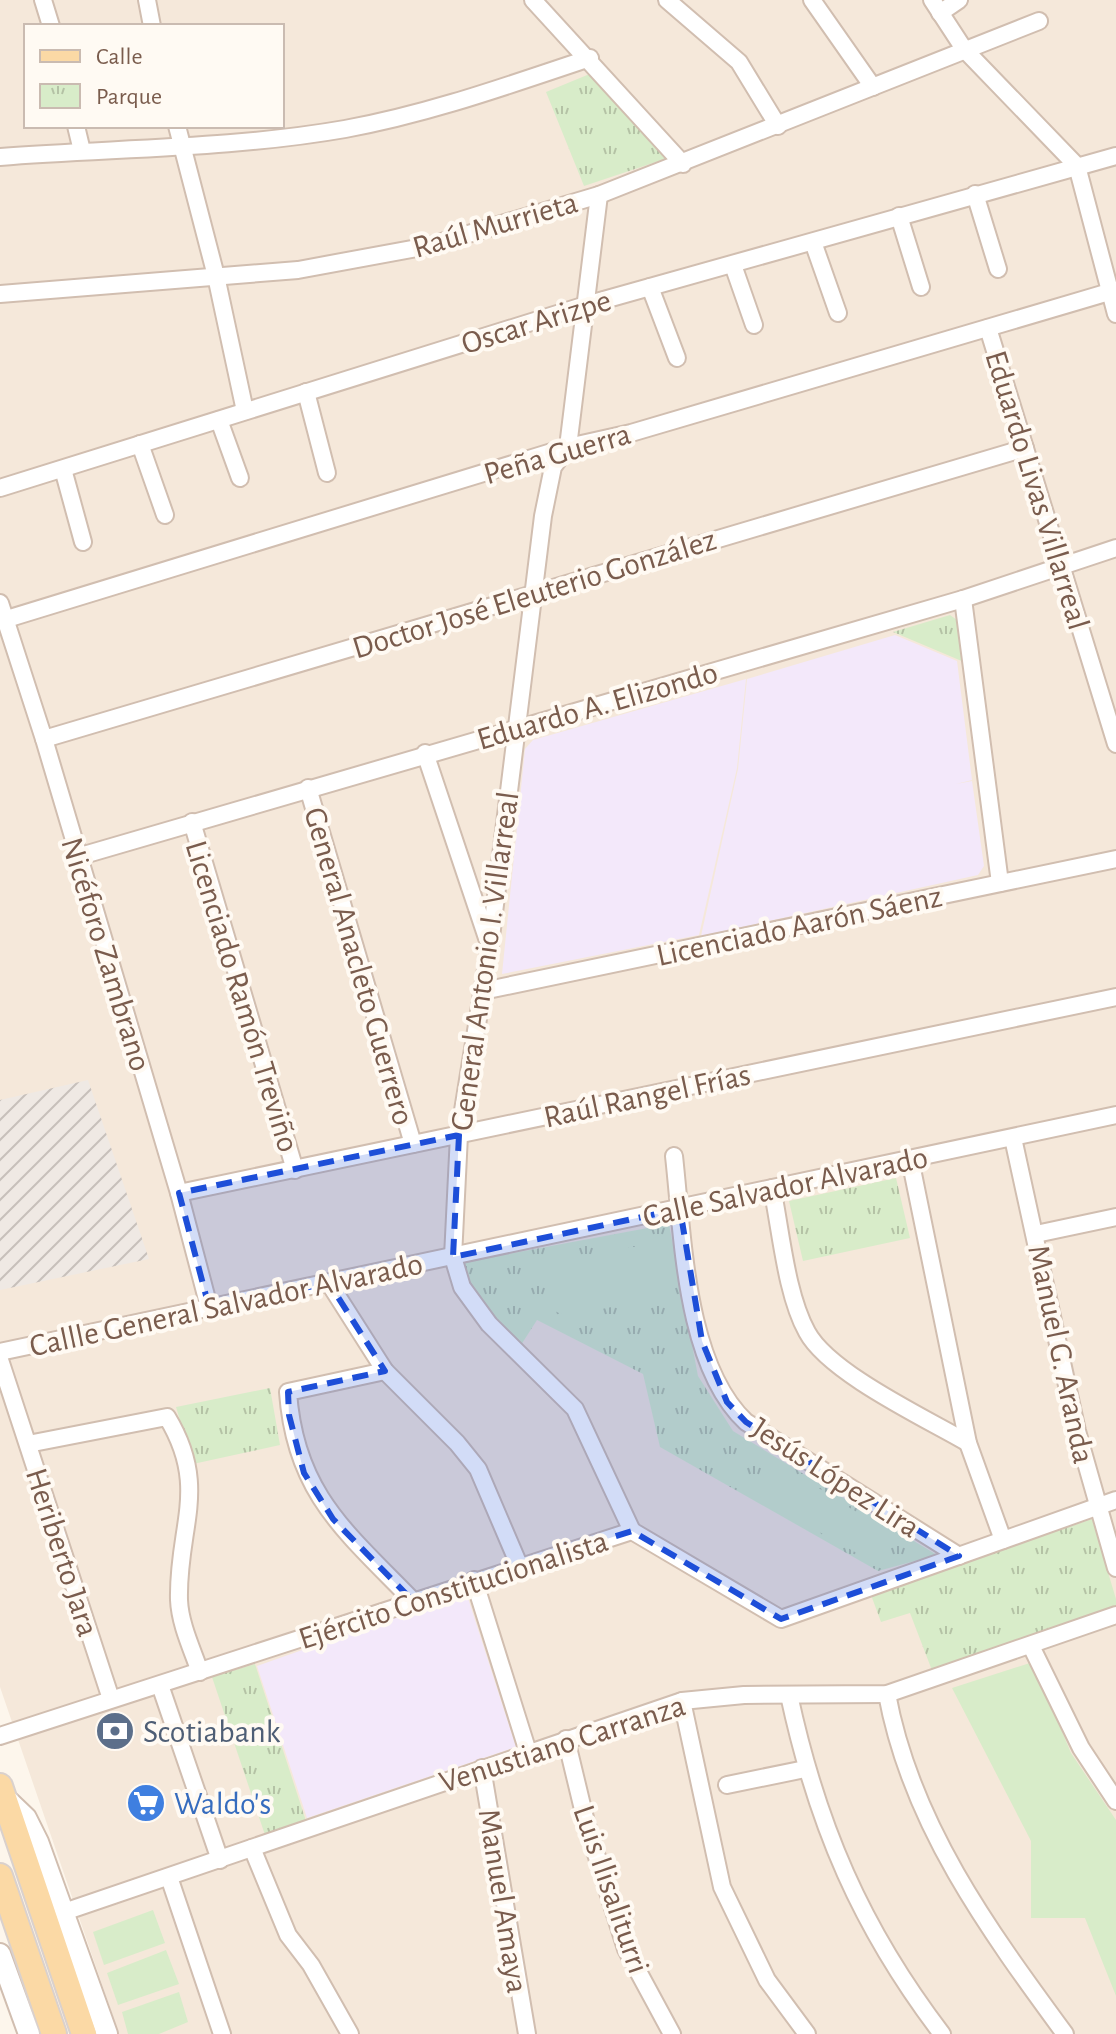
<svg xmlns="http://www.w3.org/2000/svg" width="1116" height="2034" viewBox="0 0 1116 2034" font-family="'Alegreya Sans',sans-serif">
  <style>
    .residential { fill: #f5e8da; fill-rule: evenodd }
    .industrial { fill: url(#industrial-furrows) }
    .education { fill: #f3e8fa }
    .park { fill: url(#park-tufts) }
    .pitch { fill: #d8ecc9 }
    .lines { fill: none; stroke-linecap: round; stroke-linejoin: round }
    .minor-casing { stroke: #d1beb0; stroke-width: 20 }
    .tertiary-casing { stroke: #d1beb0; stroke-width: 24 }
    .primary-casing { stroke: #dad1cd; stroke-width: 28 }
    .minor { stroke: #fff; stroke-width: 16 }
    .tertiary { stroke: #fff; stroke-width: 20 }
    .primary { stroke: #fbd9a5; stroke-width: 24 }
    .marked { fill: #1d4ed8; fill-opacity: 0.2; stroke: #1d4ed8; stroke-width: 6; stroke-dasharray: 16 10; stroke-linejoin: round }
    .labels { text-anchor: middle; stroke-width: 8; stroke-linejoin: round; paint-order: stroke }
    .street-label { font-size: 32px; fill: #7a5c4d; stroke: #fffaf3 }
    .service-label { font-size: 32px; fill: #4e5e75; stroke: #fffaf3; text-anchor: start }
    .shop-label { font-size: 32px; fill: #366cbe; stroke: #fffaf3; text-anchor: start }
  </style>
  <defs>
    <pattern id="industrial-furrows" width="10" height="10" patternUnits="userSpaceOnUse" patternTransform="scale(2)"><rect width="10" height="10" fill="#efe9e4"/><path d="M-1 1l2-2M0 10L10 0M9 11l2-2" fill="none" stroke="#c7c0bb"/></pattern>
    <pattern id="park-tufts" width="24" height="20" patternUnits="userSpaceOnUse" patternTransform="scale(2)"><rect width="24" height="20" fill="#d8ecc9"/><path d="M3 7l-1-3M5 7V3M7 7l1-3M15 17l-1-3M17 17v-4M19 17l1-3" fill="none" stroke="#b4c2a5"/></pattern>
  </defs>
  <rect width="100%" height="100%" fill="#fdf6ec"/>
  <path class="residential" d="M0,0h1116v2034h-997l-119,-347zM26,26h256v100h-256z"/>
  <path class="industrial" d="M88,1080l61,179 -149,31v-190z"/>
  <g class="education">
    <path d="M895,635l62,26 15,119 -16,4 16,-3 12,85 -6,9 -277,61 37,-167 9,-90z"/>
    <path d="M746,679l-9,89 -38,167 -197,39 23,-225 8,-9z"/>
    <path d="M466,1592l50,155 -209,71 -50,-152z"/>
  </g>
  <g class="park">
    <path d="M592,73l79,84 -87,29 -38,-94z"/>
    <path d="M950,615l7,5 7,42 -71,-30z"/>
    <path d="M896,1178l14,60 -107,23 -14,-60z"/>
    <path d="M669,1224l29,152 35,55 204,124 -59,16 -218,-124 -17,-73 -106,-54 -16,25 -45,-48 -16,-34z"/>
    <path d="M270,1388l10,57 -87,19 -17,-57z"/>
    <path d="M1092,1519l24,80v14l-183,60 -23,-60 -29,9 -10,-27z"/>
    <path d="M255,1664l51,157 -41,14 -53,-158z"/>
  </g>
  <g class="pitch">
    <path d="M650,1244l18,8c3,17 12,34 -5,45l-97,19 -16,-7 -5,-32 9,-16z"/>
    <path d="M773,1461l57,34 -20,33 -55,-33z"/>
    <path d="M831,1497l64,37 -17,31 -64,-36z"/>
    <path d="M1033,1662l38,91 45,67v176l-31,-78h-54v-77l-79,-153z"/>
    <path d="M153,1910l12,33 -61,22 -11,-33z"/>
    <path d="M166,1950l13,34 -61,21 -11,-32z"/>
    <path d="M179,1992l9,30 -29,12h-31l-6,-22z"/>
  </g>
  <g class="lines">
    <g class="minor-casing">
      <g id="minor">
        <path d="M43,0l8,26"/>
        <path d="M147,0l5,26"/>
        <path d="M533,0l150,164"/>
        <path d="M667,0l72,62 39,64"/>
        <path d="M812,0l61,87"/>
        <path d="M932,0l32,49 113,117 39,148"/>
        <path d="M940,13l19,-13"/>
        <path d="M76,126l6,25"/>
        <path d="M177,126l39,150 29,135"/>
        <path d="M0,157c115,-9 230,-8 345,-28 83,-15 164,-44 245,-71"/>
        <path d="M975,194l23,75"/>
        <path d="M599,195l-31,252 -15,20 -10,49 -53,429 -31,190 -6,122 9,30 27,37 86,85 57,122"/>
        <path d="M899,216l22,71"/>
        <path d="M813,242l25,71"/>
        <path d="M733,265l21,60"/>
        <path d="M650,287l27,71"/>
        <path d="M0,294l298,-24 130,-24 171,-51 440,-174"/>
        <path d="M988,328l128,416"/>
        <path d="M306,392l21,81"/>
        <path d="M219,420l21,58"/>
        <path d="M140,444l25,71"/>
        <path d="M63,469l20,73"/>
        <path d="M0,488l586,-183 530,-149"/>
        <path d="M963,599l37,284"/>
        <path d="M0,603l44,136 135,454 30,114"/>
        <path d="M0,621l568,-174 63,-14 485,-143"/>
        <path d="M44,739l981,-291"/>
        <path d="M425,753l62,185"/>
        <path d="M308,788l105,356"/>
        <path d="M192,822l103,348"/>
        <path d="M77,857l886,-258 153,-51"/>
        <path d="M483,991l633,-132"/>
        <path d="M1013,1138l64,293 39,137"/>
        <path d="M674,1156c9,80 11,209 72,266l213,134"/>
        <path d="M910,1159l58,284 35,97"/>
        <path d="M772,1188c9,43 14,106 35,144 22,41 118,86 161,111"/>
        <path d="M179,1193l937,-196"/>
        <path d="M1036,1234l80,-17"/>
        <path d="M329,1283l56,88 72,72 21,26 41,96"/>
        <path d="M0,1352l1116,-237"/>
        <path d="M0,1360l111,339"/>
        <path d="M385,1371l-97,21c7,101 58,140 124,208"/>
        <path d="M28,1444l139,-27c43,71 10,110 12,183 1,24 13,49 21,72"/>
        <path d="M474,1580l54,172"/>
        <path d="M1031,1646l50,102 35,53"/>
        <path d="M160,1685l60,175"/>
        <path d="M887,1694c24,130 101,235 178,340"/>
        <path d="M789,1695c28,130 72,233 153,339"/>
        <path d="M682,1701l40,186 45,93 40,54"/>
        <path d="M0,1736l632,-205 149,88 335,-119"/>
        <path d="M566,1739l20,83 40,127 46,85"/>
        <path d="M482,1768l45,266"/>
        <path d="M727,1785l78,-16"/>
        <path d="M252,1848l36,87 23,30 39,69"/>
        <path d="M169,1877l53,157"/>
        <path d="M64,1912l618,-211 62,-6 143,-1 229,-79"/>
      </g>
    </g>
    <g class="tertiary-casing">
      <g id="tertiary">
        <path d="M4,1797l22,21 12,24 69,192"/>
        <path d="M0,1954l29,80"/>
      </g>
    </g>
    <g class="primary-casing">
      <g id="primary">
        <path d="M0,1786l84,248"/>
        <path d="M0,1876l54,158"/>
      </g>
    </g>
    <use href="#minor" class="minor"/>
    <use href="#tertiary" class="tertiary"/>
    <use href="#primary" class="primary"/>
  </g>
  <path class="marked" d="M459,1135l-6,122 227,-48 22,132 25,61 19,20 213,134 -178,63 -149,-88 -220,69 -79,-81 -29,-46 -15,-58 -1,-23 97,-21 -56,-88 -120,24 -30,-114z"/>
  <defs>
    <g id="bank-disc" transform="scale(2)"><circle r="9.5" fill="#5c6f8a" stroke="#fffaf3"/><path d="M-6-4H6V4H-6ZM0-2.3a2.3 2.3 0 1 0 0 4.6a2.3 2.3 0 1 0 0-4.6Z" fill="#fff"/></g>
    <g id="supermarket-disc" transform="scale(2)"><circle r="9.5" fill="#3f7fe0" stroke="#fffaf3"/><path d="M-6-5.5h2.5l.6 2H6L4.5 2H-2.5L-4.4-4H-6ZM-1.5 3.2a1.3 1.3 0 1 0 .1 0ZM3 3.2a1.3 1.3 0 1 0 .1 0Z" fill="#fff"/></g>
  </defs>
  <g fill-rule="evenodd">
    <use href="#bank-disc" x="115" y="1731"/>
    <use href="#supermarket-disc" x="146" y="1803"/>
  </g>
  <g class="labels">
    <g class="street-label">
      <text transform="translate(495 224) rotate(-16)" y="11">Raúl Murrieta</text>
      <text transform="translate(536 321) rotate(-17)" y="11">Oscar Arizpe</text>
      <text transform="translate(557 453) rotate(-16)" y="11">Peña Guerra</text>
      <text transform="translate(1038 490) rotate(73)" y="11">Eduardo Livas Villarreal</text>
      <text transform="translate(534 593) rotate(-17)" y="11">Doctor José Eleuterio González</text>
      <text transform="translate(597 705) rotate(-16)" y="11">Eduardo A. Elizondo</text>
      <text transform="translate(799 925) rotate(-12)" y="11">Licenciado Aarón Sáenz</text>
      <text transform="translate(107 954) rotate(73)" y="11">Nicéforo Zambrano</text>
      <text transform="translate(484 961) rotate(-82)" y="11">General Antonio I. Villarreal</text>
      <text transform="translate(360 966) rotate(74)" y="11">General Anacleto Guerrero</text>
      <text transform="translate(243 996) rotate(73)" y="11">Licenciado Ramón Treviño</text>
      <text transform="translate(647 1095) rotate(-12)" y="11">Raúl Rangel Frías</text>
      <text transform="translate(785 1186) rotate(-12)" y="11">Calle Salvador Alvarado</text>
      <text transform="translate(226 1304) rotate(-12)" y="11">Callle General Salvador Alvarado</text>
      <text transform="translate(1062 1354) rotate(78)" y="11">Manuel G. Aranda</text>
      <text transform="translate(836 1477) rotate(33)" y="11">Jesús López Lira</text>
      <text transform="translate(63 1552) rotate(72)" y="11">Heriberto Jara</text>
      <text transform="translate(453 1589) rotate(-18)" y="11">Ejército Constitucionalista</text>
      <text transform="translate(562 1743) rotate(-18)" y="11">Venustiano Carranza</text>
      <text transform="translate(612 1889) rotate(71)" y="11">Luis Ilisaliturri</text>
      <text transform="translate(504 1901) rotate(81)" y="11">Manuel Amaya</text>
    </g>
    <g class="service-label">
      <text x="143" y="1742">Scotiabank</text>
    </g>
    <g class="shop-label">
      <text x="174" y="1814">Waldo's</text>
    </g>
  </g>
  <rect x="24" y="24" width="260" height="104" fill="#fffaf3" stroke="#cabbb1" stroke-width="2"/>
  <rect x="40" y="50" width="40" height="12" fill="#fbd9a5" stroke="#cabbb1" stroke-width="2"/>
  <text x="96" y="64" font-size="24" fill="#7a5c4d">Calle</text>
  <rect x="40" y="84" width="40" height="24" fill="url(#park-tufts)" stroke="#cabbb1" stroke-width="2"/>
  <text x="96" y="104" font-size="24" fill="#7a5c4d">Parque</text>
</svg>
